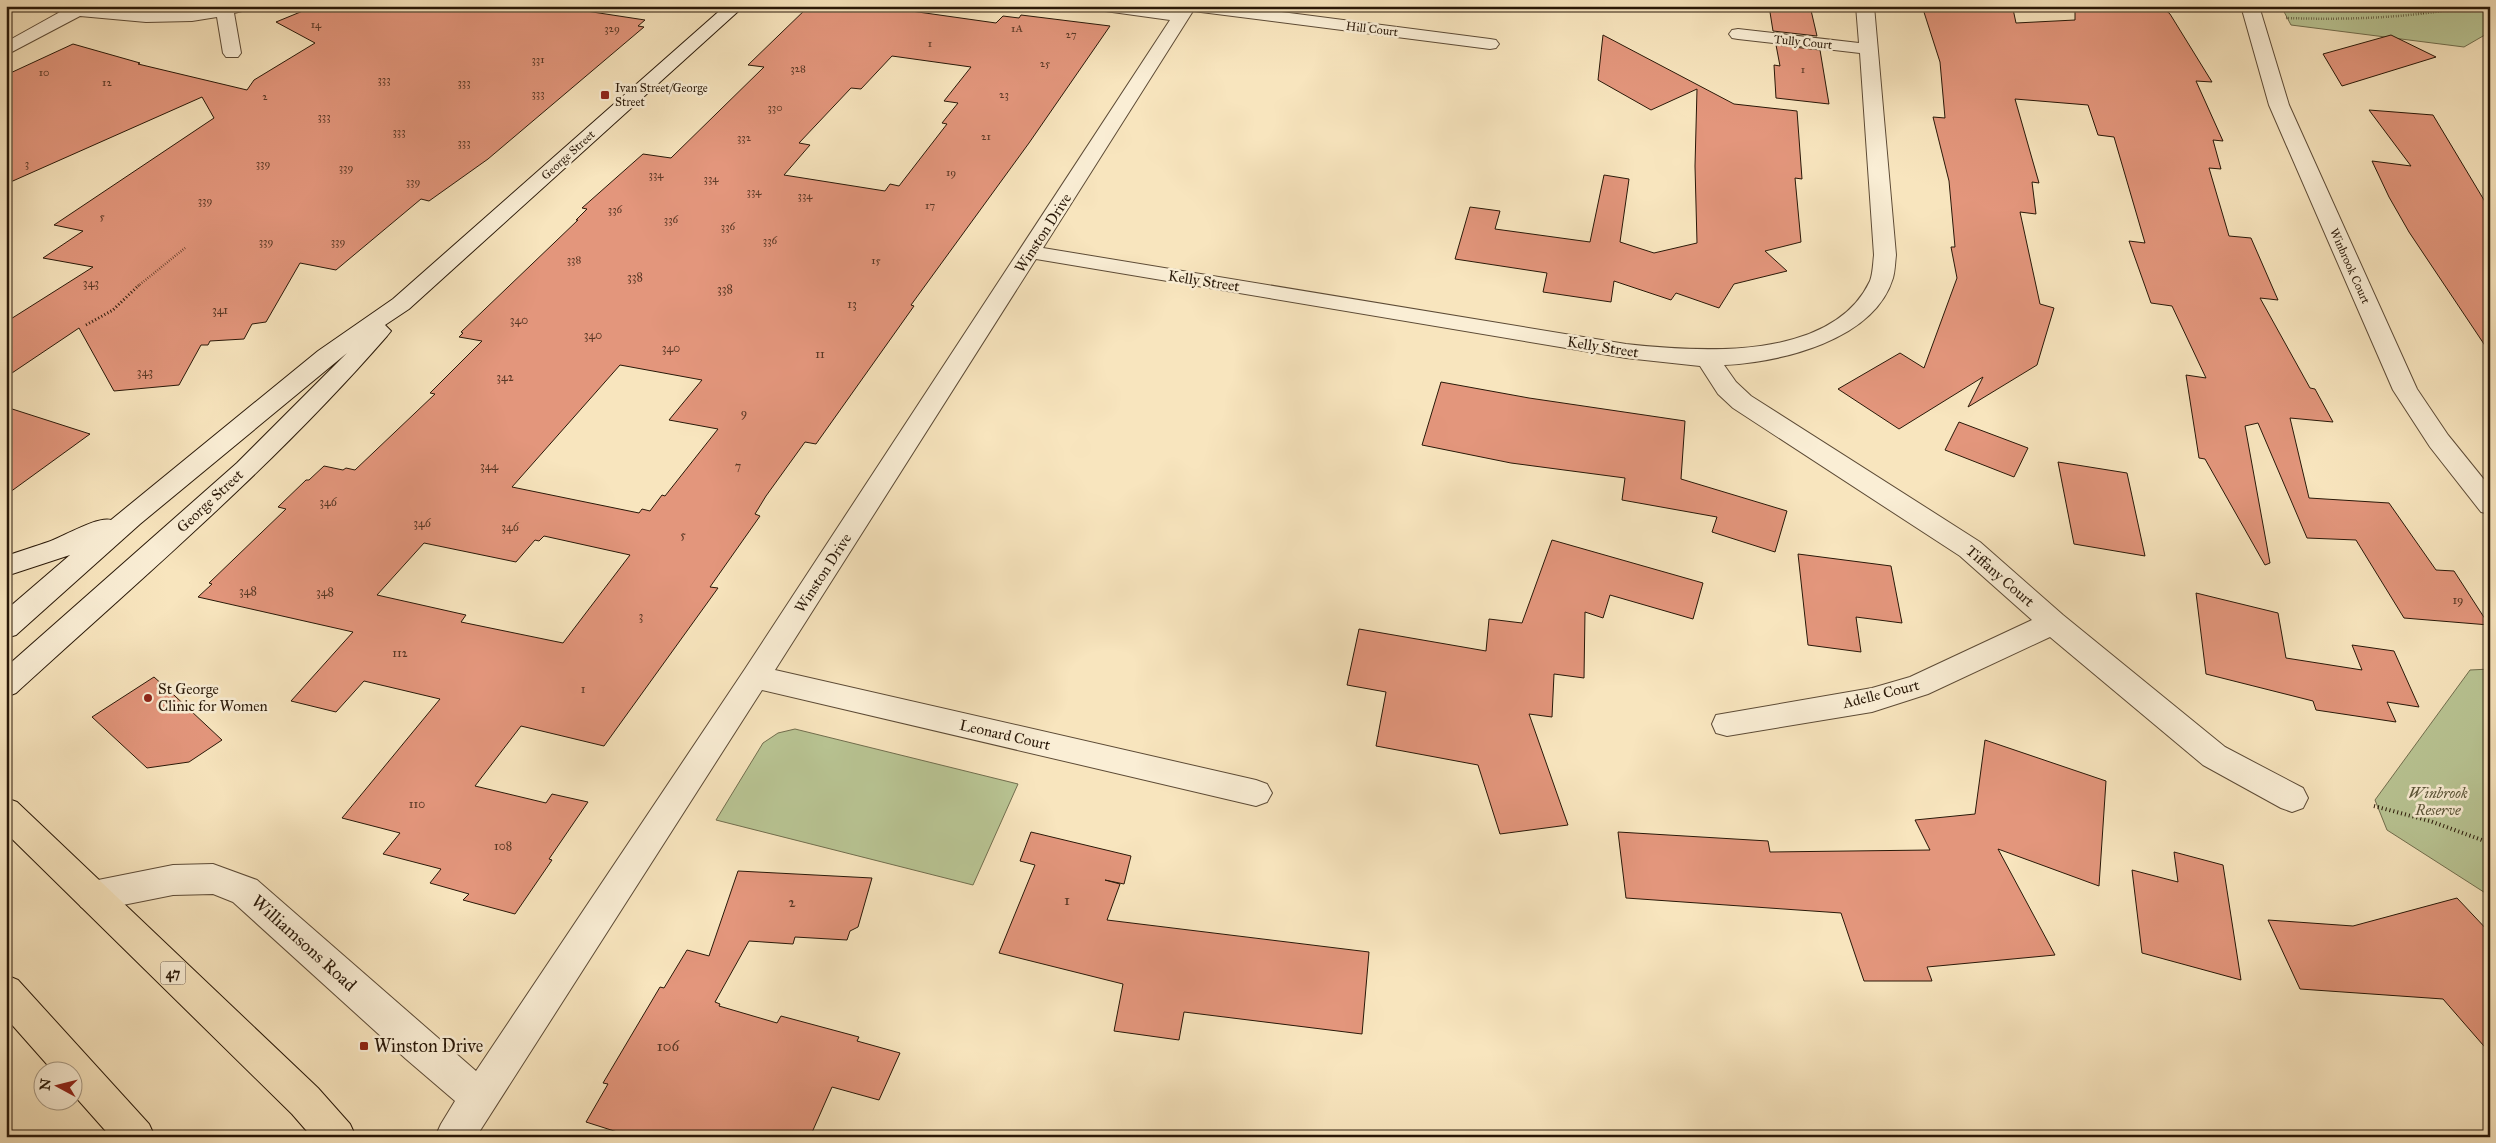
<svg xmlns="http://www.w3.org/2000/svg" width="2496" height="1143" viewBox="0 0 2496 1143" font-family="'IM FELL Great Primer',serif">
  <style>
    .green { fill: #b9c594; stroke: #716e4e }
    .building { fill: #e3967c; stroke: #291808; fill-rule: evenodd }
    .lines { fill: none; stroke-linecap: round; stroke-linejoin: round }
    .minor-casing { stroke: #5d4b36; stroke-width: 2 }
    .secondary-casing { stroke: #291808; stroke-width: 2 }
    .primary-casing { stroke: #291808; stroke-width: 2 }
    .path-far2 { stroke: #291808; stroke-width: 2.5; stroke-dasharray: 0.5 2; stroke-linecap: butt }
    .path-far1 { stroke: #291808; stroke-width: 3; stroke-dasharray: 1 2.5; stroke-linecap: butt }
    .path { stroke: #291808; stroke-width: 4; stroke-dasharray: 1 3; stroke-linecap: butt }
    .minor { fill: #faeed5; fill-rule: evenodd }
    .secondary { fill: #faeed5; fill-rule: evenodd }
    .primary { fill: #f8e5be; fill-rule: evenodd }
    .poi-dot { fill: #8f2418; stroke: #faeed5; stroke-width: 2 }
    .labels { text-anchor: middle; stroke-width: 5; stroke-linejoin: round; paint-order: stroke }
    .far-number-label { font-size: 11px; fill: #583825 }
    .far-street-label { font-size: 12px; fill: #291808; stroke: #faeed5 }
    .far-poi-label { font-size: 12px; fill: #291808; stroke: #faeed5; text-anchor: start }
    .number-label { font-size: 12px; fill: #583825 }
    .shield { fill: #faeed5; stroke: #685846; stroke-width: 1 }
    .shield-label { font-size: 14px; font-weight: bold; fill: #291808 }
    .street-label { font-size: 15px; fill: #291808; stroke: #faeed5 }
    .poi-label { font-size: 15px; fill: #291808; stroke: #faeed5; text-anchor: start }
    .park-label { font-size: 15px; font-style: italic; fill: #5b5539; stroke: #faeed5 }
    .near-number-label { font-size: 15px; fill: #583825 }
    .near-street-label { font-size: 18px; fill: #291808; stroke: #faeed5 }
    .near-poi-label { font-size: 18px; fill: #291808; stroke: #faeed5; text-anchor: start }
  </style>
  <rect width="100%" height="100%" fill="#f8e5be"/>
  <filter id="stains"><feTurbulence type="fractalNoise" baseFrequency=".004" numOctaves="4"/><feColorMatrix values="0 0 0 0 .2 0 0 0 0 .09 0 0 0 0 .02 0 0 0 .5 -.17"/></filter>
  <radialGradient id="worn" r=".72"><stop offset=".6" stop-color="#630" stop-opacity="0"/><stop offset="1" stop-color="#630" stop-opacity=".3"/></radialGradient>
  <g class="green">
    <path d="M2281,6h209v26l-26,15 -173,-22z"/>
    <path d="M2490,669v227l-103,-66 -12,-30 95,-130z"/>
    <path d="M795,729l223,55 -45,101 -257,-65 47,-77 15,-10z"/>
  </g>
  <g class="building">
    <path d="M315,6h278l-7,5 59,9 -7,6 6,1 -156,132 -59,42 -8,-2 -85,71 -36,-7 -34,59 -14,2 -8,15 -34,2 -2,4h-7l-22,40 -65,6 -35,-63 -73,49v-55l87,-55 -50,-9 40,-27 -29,-6 160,-107 -12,-21 -196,87v-109l67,-31 67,19 -2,1 109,26 7,-10 61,-37 -39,-21z"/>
    <path d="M809,6h107l-5,5 85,12 7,-7 16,2 2,-3 89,11 -81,117 -118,162 3,1 -98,138 -11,-2 -39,54 -11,18 5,2 -50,71 8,1 -114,158 -83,-20 -46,60 71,17 6,-9 36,8 -39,57 3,1 -37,54 -52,-14 6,-6 -39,-11 11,-14 -58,-15 17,-21 -58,-15 98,-119 -76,-18 -28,31 -45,-11 62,-69 -155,-35 14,-13 -3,-1 77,-74 -8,-2 28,-27h3l15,-14 19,4 3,-2 9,2 80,-76 -5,-1 52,-52 -23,-4 4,-4 -2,-1 117,-112h-2l11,-11 -5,-1 61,-54 28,4 93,-91 -16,-2zM892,56l79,11 -27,34 14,2 -16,20 5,1 -48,62 -9,-2 -5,7 -101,-16 26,-30 -11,-2 52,-55 10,1zM620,365l82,15 -33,40 49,9 -53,67 -3,-1 -12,16 -8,-2 -3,4 -127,-26zM544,536l86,19 -67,88 -102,-21 5,-7 -89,-20 47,-52 92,19 19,-22 4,1z"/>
    <path d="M1769,6h41l7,30 -44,-5z"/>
    <path d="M1922,6h66l25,3 3,14 59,-3v-14h86l9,8 42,68 -16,-1 27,60 -10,-1 8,29 -12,-1 20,68 22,2 27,62 -18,-2 50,90 5,1 18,33 -43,-4 19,80 80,5 47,67 18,1 35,54 -85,-7 -48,-78 -49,-2 -49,-115 -13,3 25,137 -5,2 -60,-106 -6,-1 -13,-83 20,3 -34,-72 -21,-3 -22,-62 16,2 -31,-106 -16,-2 -10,-30 -73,-6 24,84 -7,-1 4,32 -16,-2 20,92 14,4 -17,57 -69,42 15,-30 -84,52 -61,-40 62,-36 24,15 33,-90 -6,-31h4l-6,-66 -16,-64 12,1 -5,-56z"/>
    <path d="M1603,35l131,69 63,7 5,68 -7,-1 6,64 -36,9 22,20 -53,13 -15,24 -43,-15 -5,7 -57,-19 -3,21 -68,-10 4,-19 -92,-14 15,-52 30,4 -5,18 95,13 14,-67 25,4 -9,63 34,11 43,-10 -2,-77 2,-77 -46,21 -53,-30z"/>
    <path d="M2391,35l45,22 -94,29 -19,-32z"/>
    <path d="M1776,45l44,5 9,54 -53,-6 -2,-33 6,1z"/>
    <path d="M2369,110l64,5 57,95v143l-81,-121 -20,-35 -17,-36 39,5z"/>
    <path d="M1441,382l88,16 156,23 -4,58 106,32 -12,41 -63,-20 5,-15 -95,-17 3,-22 -114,-15 -89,-18z"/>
    <path d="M6,407l84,27 -84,61z"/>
    <path d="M1959,422l69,26 -14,29 -69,-27z"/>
    <path d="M2058,462l69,11 18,83 -71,-12z"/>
    <path d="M1552,540l151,43 -10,36 -83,-24 -7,23 -18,-6 -1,66 -30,-4 -2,43 -23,-3 39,111 -68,9 -22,-69 -102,-19 10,-54 -39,-7 12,-56 127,22 3,-32 33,4z"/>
    <path d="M1798,554l93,12 11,57 -46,-6 5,35 -53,-7z"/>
    <path d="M2196,593l82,20 8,45 76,12 -10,-25 42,6 25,56 -32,-5 9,20 -80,-12 -3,-9 -107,-27z"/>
    <path d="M154,677l21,19 47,44 -33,22 -42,6 -55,-51z"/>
    <path d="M1985,740l121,41 -7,105 -101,-37 57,106 -128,12 5,14h-68l-23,-68 -215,-15 -8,-66 150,9 2,11 160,-2 -15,-30 60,-6z"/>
    <path d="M1031,832l100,24 -7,28 -19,-4 15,4 -13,36 262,32 -7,82 -178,-22 -5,28 -65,-9 9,-47 -124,-31 36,-88 -15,-4z"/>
    <path d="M2174,852l49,13 18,115 -99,-27 -10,-83 46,12z"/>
    <path d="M738,871l134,7 -14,49 -8,4 -3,9 -52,-3 -2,7 -44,-3 -34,61 5,2 -1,2 58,17 4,-7 78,21 -2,4 43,12 -21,47 -47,-13 -22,50h-177l-47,-15 22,-38 -5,-1 57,-96 4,1 23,-38 22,6z"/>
    <path d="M2457,898l33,35v120l-47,-54 -143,-10 -32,-69 85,6z"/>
  </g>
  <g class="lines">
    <g class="minor-casing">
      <g id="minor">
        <path d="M44,6c39,0 77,6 116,6 29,0 59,-6 88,-6l-2,4 -12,3 7,40 -3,4h-12l-3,-4 -6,-36 -25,4 -46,1 -66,-6 -74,39v-13l54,-30 -14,-2z"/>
        <path d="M1097,6h50l30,4 2,-4h57l254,33 6,1 3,4 -3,4 -6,1 -297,-38 -150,237 583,96c72,8 206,18 244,-63 3,-8 3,-18 4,-26l-14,-202 -122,-14 -6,-1 -3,-4 3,-4 6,-1 121,14 -3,-37h18l22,249c-1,8 -1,16 -3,23 -19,63 -113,84 -169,87l12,17 15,14 229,146 83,73 162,132 78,41 5,10 -5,10 -11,4 -11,-4 -78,-43 -153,-128 -122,57 -56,18 -145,24 -11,-3 -4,-9 4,-9 156,-27 38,-11 122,-57 -72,-64 -227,-148 -15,-14 -18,-28 -74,-8 -590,-99 -261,411 481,110 11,4 5,9 -5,9 -11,4 -494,-116 -286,447h-41l6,-13 14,-23 -49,-42 -173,-157 -20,-8 -40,1 -80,16 -12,-4 -5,-11 5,-11 12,-4 80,-16 40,-1 44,16 219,191 269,-402 425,-649 -65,-9 -6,-1z"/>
        <path d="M2241,6h18l30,99 128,284 31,46 42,52v27l-9,-2 -51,-65 -37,-57 -124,-285z"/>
      </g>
    </g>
    <g class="secondary-casing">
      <path id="secondary" d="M725,6h19l-335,303 -24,16 6,6 -4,5c-113,130 -244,241 -371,357l-10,4v-30l231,-204 110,-110 -207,171 -124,111 -10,3v-28l64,-55 -64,21v-20c14,-5 28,-9 42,-14 15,-5 49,-26 63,-22l207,-169 75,-52z"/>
    </g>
    <g class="primary-casing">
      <g id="primary">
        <path d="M6,798l11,4 301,286 32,36 6,13h-44l-20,-23 -286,-281z"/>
        <path d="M6,975l12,5 131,144 6,13h-44l-39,-44v-23h-20l-46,-52z"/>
      </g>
    </g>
    <g class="path-far2">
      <path d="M2389,6l36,7"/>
      <path d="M2286,18c64,2 123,0 186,-12"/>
      <path d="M138,286l47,-38"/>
    </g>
    <path class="path-far1" d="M86,325l27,-15 26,-25"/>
    <path class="path" d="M2374,806l56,15 60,22"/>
    <use href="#minor" class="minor"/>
    <use href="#secondary" class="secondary"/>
    <use href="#primary" class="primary"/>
  </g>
  <g class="poi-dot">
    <rect x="600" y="90" width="10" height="10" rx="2.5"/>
    <circle cx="148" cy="698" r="5"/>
    <rect x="359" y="1041" width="10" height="10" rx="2.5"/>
  </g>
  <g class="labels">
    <g class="far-number-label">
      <text x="316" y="28">14</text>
      <text x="612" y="32">329</text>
      <text x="1017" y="32">1A</text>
      <text x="1071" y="38">27</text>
      <text x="930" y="47">1</text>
      <text x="538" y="63">331</text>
      <text x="1045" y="67">25</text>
      <text x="798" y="72">328</text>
      <text x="1803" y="73">1</text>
      <text x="44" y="76">10</text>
      <text x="384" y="83">333</text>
      <text x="107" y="86">12</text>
      <text x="464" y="86">333</text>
      <text x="538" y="97">333</text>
      <text x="1004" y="98">23</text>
      <text x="265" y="100">2</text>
      <text x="775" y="111">330</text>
      <text x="324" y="120">333</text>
      <text x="399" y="135">333</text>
      <text x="986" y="140">21</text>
      <text x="744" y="141">332</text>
      <text x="464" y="146">333</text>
      <text x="27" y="167">3</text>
      <text x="263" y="167">339</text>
      <text x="346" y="171">339</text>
      <text x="951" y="176">19</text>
      <text x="656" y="178">334</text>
      <text x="711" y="182">334</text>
      <text x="413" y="185">339</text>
      <text x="754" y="195">334</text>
      <text x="805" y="199">334</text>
      <text x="205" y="204">339</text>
      <text x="930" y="209">17</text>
      <text x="615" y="213">336</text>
      <text x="102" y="220">5</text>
      <text x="671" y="223">336</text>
      <text x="728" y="230">336</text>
      <text x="770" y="244">336</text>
      <text x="266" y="245">339</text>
      <text x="338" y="245">339</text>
      <text x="574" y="263">338</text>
      <text x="876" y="264">15</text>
    </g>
    <g class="far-street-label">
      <text transform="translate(1372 29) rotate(7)" y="4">Hill Court</text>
      <text transform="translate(1803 42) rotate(6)" y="4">Tully Court</text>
      <text transform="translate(568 155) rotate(-42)" y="4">George Street</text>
      <text transform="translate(2350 266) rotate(66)" y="4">Winbrook Court</text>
    </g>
    <g class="far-poi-label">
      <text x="615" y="92">Ivan Street/George<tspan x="615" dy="14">Street</tspan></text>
    </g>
    <g class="number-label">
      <text x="635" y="281">338</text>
      <text x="91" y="287">343</text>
      <text x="725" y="293">338</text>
      <text x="852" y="308">13</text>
      <text x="220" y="314">341</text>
      <text x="519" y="324">340</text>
      <text x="593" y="339">340</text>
      <text x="671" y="352">340</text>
      <text x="820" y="358">11</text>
      <text x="145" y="376">343</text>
      <text x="505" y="381">342</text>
      <text x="744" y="417">9</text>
      <text x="489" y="470">344</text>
      <text x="738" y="470">7</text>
      <text x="328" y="506">346</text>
      <text x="422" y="527">346</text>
      <text x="510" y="531">346</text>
      <text x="683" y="539">5</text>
      <text x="248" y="595">348</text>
      <text x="325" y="596">348</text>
      <text x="2458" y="604">19</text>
      <text x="641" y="620">3</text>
      <text x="400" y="657">112</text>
      <text x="583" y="693">1</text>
      <text x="417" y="808">110</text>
      <text x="503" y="850">108</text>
    </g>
    <rect class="shield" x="160.5" y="961.5" width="25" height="23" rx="4"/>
    <g class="shield-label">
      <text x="173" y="978">47</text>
    </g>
    <g class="street-label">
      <text transform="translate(1043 233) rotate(-57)" y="5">Winston Drive</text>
      <text transform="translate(1204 281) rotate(9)" y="5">Kelly Street</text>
      <text transform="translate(1603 347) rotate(9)" y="5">Kelly Street</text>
      <text transform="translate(210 501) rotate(-43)" y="5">George Street</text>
      <text transform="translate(823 573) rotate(-57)" y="5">Winston Drive</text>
      <text transform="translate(2000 576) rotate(41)" y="5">Tiffany Court</text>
      <text transform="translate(1881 694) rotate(-14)" y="5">Adelle Court</text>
      <text transform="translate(1005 735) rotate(13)" y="5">Leonard Court</text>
    </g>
    <g class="poi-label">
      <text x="158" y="694">St George<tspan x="158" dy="17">Clinic for Women</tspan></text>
    </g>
    <g class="park-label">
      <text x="2438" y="798">Winbrook<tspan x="2438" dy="17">Reserve</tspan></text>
    </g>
    <g class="near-number-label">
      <text x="1067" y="905">1</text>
      <text x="792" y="907">2</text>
      <text x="668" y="1051">106</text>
    </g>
    <g class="near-street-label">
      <text transform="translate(304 943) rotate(42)" y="6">Williamsons Road</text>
    </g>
    <g class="near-poi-label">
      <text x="374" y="1052">Winston Drive</text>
    </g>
  </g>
  <rect width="2496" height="1143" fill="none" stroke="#f8e5be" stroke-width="25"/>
  <rect x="8" y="8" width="2481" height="1128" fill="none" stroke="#291808" stroke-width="2.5"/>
  <rect x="12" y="12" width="2471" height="1118" fill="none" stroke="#291808"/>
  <g transform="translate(58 1086) rotate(277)"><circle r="24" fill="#faeed5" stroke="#a69883"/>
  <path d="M0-4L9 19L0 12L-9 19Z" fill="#8f2418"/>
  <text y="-8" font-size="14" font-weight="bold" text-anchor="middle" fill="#291808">N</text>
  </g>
  <rect width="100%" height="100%" filter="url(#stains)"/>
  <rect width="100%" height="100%" fill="url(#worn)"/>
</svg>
